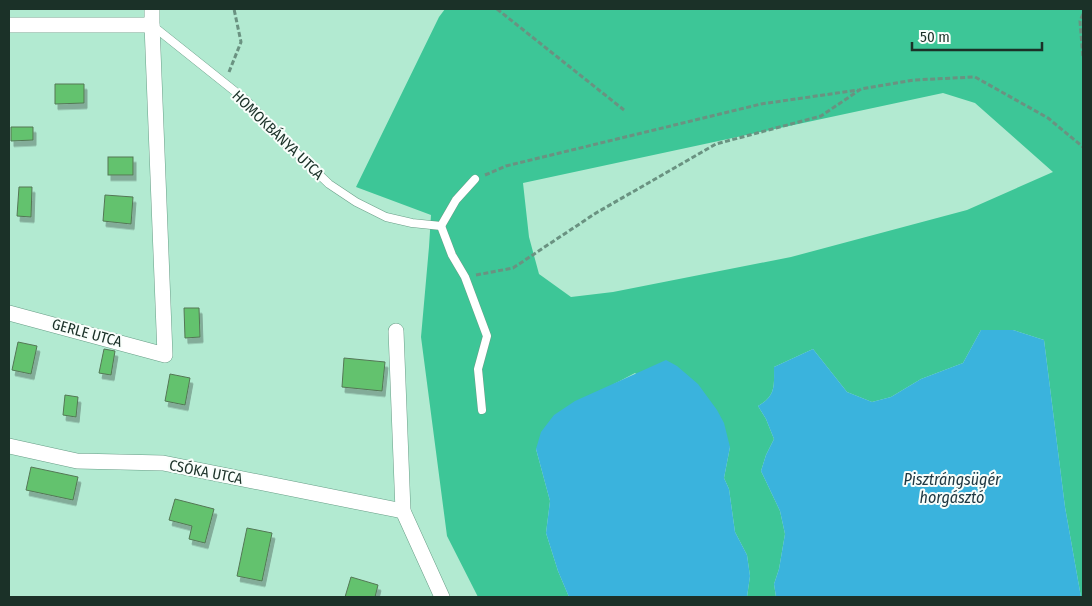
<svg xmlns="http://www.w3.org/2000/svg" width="1092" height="606" viewBox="0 0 1092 606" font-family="'Fira Sans Condensed',sans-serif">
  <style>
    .green { fill: #3dc697; fill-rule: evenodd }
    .water { fill: #3ab3dd }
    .building { fill: #64c26e; stroke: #537755; filter: url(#shadow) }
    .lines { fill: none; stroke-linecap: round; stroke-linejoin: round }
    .lane-casing { stroke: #689e87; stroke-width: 9 }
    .street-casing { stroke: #689e87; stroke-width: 16 }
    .path { stroke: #6a9281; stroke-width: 3; stroke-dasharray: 5 2.5; stroke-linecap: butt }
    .lane { stroke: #fff; stroke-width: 8 }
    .street { stroke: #fff; stroke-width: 15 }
    .labels { text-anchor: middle; stroke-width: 4; stroke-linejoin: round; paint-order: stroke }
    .street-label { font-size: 15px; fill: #1b3128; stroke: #f9fefb }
    .water-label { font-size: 16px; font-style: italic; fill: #203943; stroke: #f9fefb }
  </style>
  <defs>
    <filter id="shadow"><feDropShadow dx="3" dy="5.5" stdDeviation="0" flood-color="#0004"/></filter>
  </defs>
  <rect width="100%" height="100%" fill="#b2ead1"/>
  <path class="green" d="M445,9h638v588h-2l-16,-90 -21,-167 -31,-10h-32l-18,33 -42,16 -30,18 -19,5 -25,-10 -34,-43 -39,18c0,19 2,29 -16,39l8,13 8,20 -8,16 -5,16 19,40 5,23 -6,35 -5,15 2,13h-29l3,-21 -3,-21 -12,-23 -6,-43 -5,-11 6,-31 -95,-74 -21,11 -78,65 14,52 -4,32 12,38 11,26h-91l-31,-61 -26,-199 8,-90 2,-32 -75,-28 83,-170zM943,93l32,10 78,69 -86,38 -176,47 -178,35 -42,5 -32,-23 -10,-37 -6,-54z"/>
  <g class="water">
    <path d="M981,330h32l31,10 21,167 16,90h-305l-2,-13 5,-15 6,-35 -5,-23 -19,-40 5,-16 8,-16 -8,-20 -8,-13c18,-10 16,-20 16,-39l39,-18 34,43 25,10 19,-5 30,-18 42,-16z"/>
    <path d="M666,360l11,6 21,18 19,26 7,13 6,24 -6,31 5,11 6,43 12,23 3,21 -3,21h-178l-11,-26 -12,-38 4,-32 -14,-52 5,-17 13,-17 21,-14z"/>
  </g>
  <g class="building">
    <path d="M55,84h29v19l-29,1z"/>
    <path d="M11,127h22v13l-22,1z"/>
    <rect x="108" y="157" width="25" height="18"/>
    <path d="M19,187h13l-1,30 -14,-1z"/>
    <path d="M105,195l28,2 -2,27 -28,-3z"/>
    <path d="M184,308h15l1,29 -15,1z"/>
    <path d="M18,342l19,4 -6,28 -19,-4z"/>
    <path d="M104,349l11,2 -4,24 -12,-2z"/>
    <path d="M344,358l41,4 -3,29 -40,-4z"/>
    <path d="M170,374l20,4 -5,27 -20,-4z"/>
    <path d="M65,395l13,2 -2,20 -13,-2z"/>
    <path d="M31,467l47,10 -5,23 -47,-10z"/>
    <path d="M175,499l39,10 -9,34 -16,-4 3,-13 -23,-6z"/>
    <path d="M247,528l25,5 -10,48 -25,-5z"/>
    <path d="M351,577l27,8 -3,12h-30z"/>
  </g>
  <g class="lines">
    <g class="lane-casing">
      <g id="lane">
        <path d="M153,26l94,75 35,38 47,45 27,18 30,15 26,6 29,3 15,-26 19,-21"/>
        <path d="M441,226l11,29 13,22 22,59 -9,33 4,41"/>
      </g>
    </g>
    <g class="street-casing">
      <g id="street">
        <path d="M9,25h143"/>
        <path d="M9,313l156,42 -13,-330v-16"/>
        <path d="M396,331l7,180 39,86"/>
        <path d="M9,446l68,15 86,2 240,48"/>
      </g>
    </g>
    <g class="path">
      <path d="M497,9l127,101"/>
      <path d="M1083,14l-3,7 3,37"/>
      <path d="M229,72l12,-30 -7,-33"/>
      <path d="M485,175l21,-9 255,-62 97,-14"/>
      <path d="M476,275l37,-7 83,-55 120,-69 105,-28 40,-27 53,-9 61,-3 73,41 35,29"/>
    </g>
    <use href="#lane" class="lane"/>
    <use href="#street" class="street"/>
  </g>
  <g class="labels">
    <g class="street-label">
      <text transform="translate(278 135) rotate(44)" y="5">HOMOKBÁNYA UTCA</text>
      <text transform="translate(87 333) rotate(15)" y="5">GERLE UTCA</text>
      <text transform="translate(206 472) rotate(11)" y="5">CSÓKA UTCA</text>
    </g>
    <g class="water-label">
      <text x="952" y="485">Pisztrángsügér<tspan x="952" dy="18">horgásztó</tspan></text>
    </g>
  </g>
  <rect width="1092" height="606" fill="none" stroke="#1b3128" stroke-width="20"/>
  <path d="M912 42v8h130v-8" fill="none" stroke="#1b3128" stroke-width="2.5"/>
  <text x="920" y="42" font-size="15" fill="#1b3128" stroke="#f9fefb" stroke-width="4" paint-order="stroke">50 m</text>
</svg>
